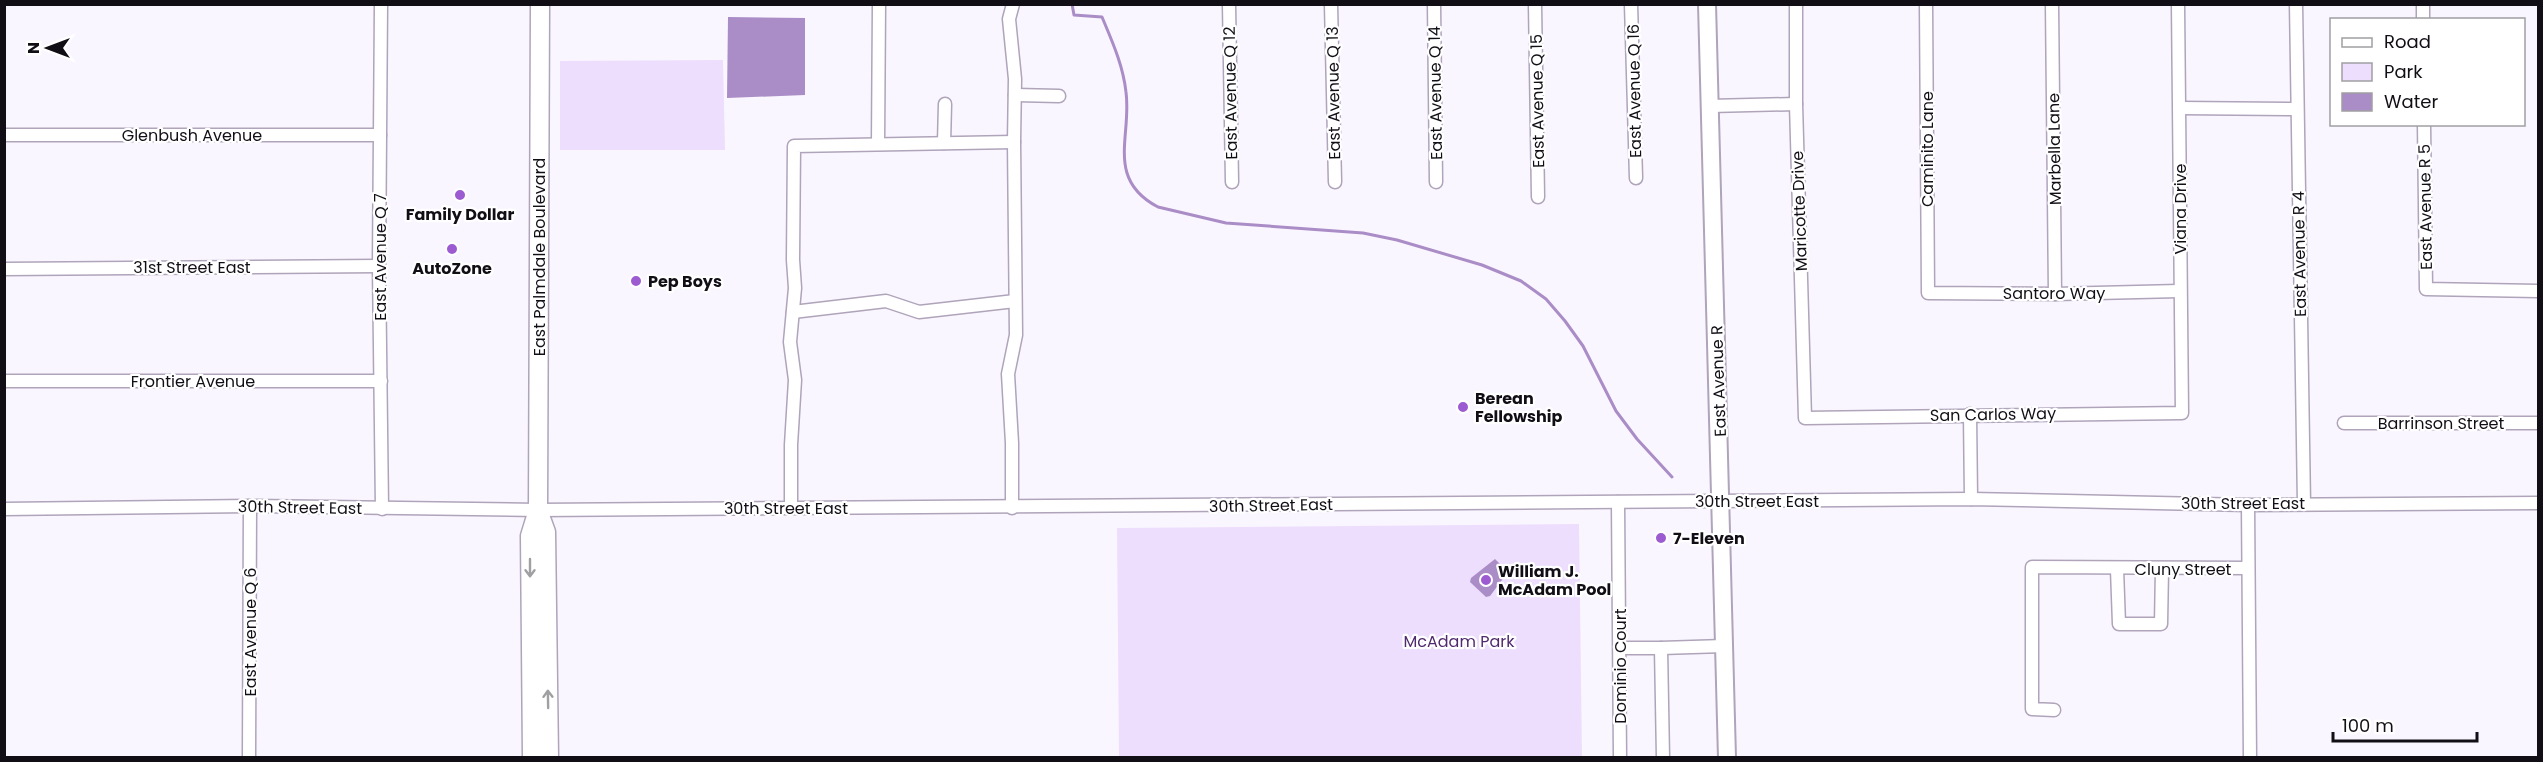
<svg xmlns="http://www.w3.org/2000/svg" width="2543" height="762" viewBox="0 0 2543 762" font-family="Poppins,sans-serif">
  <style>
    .green { fill: #eddefd }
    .water { fill: #aa8dc6 }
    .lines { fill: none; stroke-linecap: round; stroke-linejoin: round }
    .stream { stroke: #aa8dc6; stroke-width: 3 }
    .minor-casing { stroke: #afa4ba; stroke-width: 15 }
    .major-casing { stroke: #afa4ba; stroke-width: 20 }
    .highway-casing { stroke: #afa4ba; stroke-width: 21 }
    .minor { stroke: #fff; stroke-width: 12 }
    .major { stroke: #fff; stroke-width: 16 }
    .highway { stroke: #fff; stroke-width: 18 }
    .oneway { stroke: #a09fa2 }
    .poi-dot { fill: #9d5bd1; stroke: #fff; stroke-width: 2 }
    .labels { text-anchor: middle; stroke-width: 4.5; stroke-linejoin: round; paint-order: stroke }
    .street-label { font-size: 16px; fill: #120e16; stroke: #fff }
    .poi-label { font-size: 16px; font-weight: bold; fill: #120e16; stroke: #fff; text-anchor: start }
    .park-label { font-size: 16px; fill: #50296e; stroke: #fff }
  </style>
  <rect width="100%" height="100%" fill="#faf6ff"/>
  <g class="green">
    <path d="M723,60l2,90h-165v-89z"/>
    <path d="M1579,524l3,233h-463l-2,-229z"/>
  </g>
  <g class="water">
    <path d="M728,17l77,1v77l-78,3z"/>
    <path d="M1495,559l13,13 -18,24 -4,1 -16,-15 1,-4z"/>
  </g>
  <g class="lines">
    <path class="stream" d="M1072,4l2,11 28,2c10,24 21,48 24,75 6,44 -21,87 32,115l68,16 137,10 34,7 85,25 39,16 25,18 19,22 18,25 33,65 21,28 35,38"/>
    <g class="minor-casing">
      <g id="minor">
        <path d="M381,4l-2,262 3,243"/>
        <path d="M1229,4l3,178"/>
        <path d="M1331,4l4,178"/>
        <path d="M1434,4l2,178"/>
        <path d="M1535,4l3,193"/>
        <path d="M1631,4l5,174"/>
        <path d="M1796,4v100l9,314 377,-5 -4,-409"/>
        <path d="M1926,4l2,289 127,1 124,-3"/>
        <path d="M2052,4l3,290"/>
        <path d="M2296,4l8,500"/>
        <path d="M2423,4v16"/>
        <path d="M1015,95l44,1"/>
        <path d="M1710,106l86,-2"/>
        <path d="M2180,108l116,1"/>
        <path d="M2424,124l2,165 112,2"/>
        <path d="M4,135h376"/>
        <path d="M944,143l1,-39"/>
        <path d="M878,144l1,-140"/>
        <path d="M4,269l375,-3"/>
        <path d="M793,312l93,-11 33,11 96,-11"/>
        <path d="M4,381h377"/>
        <path d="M1970,414l1,85"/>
        <path d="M2344,423h194"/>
        <path d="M1618,502l2,256"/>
        <path d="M2248,505l2,253"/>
        <path d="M791,508v-63l4,-65 -5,-38 5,-54 -2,-28 1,-114 220,-4"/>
        <path d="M1012,508v-65l-4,-69 8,-39 -2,-193 1,-63 -6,-60 4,-15"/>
        <path d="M4,509l246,-3 288,4 1433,-11 277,6 290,-2"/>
        <path d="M2117,569l2,55h42l1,-55"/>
        <path d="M1620,648h41l2,110"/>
        <path d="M1661,648l63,-2"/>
        <path d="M2054,710l-22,-1v-142l216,1"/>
        <path d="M249,758l1,-252"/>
      </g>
    </g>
    <g class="major-casing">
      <path id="major" d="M1707,4l20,754"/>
    </g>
    <g class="highway-casing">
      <g id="highway">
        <path d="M538,510l8,22 3,226"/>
        <path d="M532,758l-2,-222 8,-26 2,-506"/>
      </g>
    </g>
    <use href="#minor" class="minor"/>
    <use href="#major" class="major"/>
    <use href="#highway" class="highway"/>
  </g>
  <defs><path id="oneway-shaft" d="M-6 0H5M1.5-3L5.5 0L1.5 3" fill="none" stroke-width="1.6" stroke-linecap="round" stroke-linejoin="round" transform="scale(1.5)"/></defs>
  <g class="oneway">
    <use href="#oneway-shaft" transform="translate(530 568) rotate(90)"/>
    <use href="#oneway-shaft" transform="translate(548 699) rotate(-91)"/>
  </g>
  <g class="poi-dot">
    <circle cx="460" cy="195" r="6"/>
    <circle cx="452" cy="249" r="6"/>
    <circle cx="636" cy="281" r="6"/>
    <circle cx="1463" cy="407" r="6"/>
    <circle cx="1661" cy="538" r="6"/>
    <circle cx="1486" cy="580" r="6"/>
  </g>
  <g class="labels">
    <g class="street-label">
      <text transform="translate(1634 91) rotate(-91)" y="6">East Avenue Q 16</text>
      <text transform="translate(1230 93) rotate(-91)" y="6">East Avenue Q 12</text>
      <text transform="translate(1333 93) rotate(-91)" y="6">East Avenue Q 13</text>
      <text transform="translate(1435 93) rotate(-91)" y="6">East Avenue Q 14</text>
      <text transform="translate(1537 101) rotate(-91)" y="6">East Avenue Q 15</text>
      <text x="192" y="141">Glenbush Avenue</text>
      <text transform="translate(1927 149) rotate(-90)" y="6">Caminito Lane</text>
      <text transform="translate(2054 149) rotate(-91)" y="6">Marbella Lane</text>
      <text transform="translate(2425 207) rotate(-91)" y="6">East Avenue R 5</text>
      <text transform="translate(2180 209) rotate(-90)" y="6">Viana Drive</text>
      <text transform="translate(1799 211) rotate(-92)" y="6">Maricotte Drive</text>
      <text transform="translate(2299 254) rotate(-91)" y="6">East Avenue R 4</text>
      <text transform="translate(380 257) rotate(-90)" y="6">East Avenue Q 7</text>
      <text transform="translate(539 257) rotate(-90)" y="6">East Palmdale Boulevard</text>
      <text x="192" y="273">31st Street East</text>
      <text x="2054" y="299">Santoro Way</text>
      <text x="193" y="387">Frontier Avenue</text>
      <text transform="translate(1718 381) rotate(-92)" y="6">East Avenue R</text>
      <text transform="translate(1993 414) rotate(-1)" y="6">San Carlos Way</text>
      <text x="2441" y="429">Barrinson Street</text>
      <text x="1757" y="507">30th Street East</text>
      <text x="2243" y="509">30th Street East</text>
      <text transform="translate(1271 505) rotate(-1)" y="6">30th Street East</text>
      <text transform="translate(300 507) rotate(1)" y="6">30th Street East</text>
      <text x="786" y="514">30th Street East</text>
      <text x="2183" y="575">Cluny Street</text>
      <text transform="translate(250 632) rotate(-90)" y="6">East Avenue Q 6</text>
      <text transform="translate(1620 666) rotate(-90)" y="6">Dominio Court</text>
    </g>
    <g class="poi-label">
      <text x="460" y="220" text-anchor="middle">Family Dollar</text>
      <text x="452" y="274" text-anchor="middle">AutoZone</text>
      <text x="648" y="287">Pep Boys</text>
      <text x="1475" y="404">Berean<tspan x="1475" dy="18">Fellowship</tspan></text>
      <text x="1673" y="544">7-Eleven</text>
      <text x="1498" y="577">William J.<tspan x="1498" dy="18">McAdam Pool</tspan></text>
    </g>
    <g class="park-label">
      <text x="1459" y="647">McAdam Park</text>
    </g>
  </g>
  <rect width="2543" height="762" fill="none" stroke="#120e16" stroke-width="12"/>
  <rect x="2330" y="18" width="195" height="108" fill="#ffffff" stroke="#a09fa2" stroke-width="1.5"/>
  <rect x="2342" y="38" width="30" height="9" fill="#ffffff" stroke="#a09fa2" stroke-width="1.5"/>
  <text x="2384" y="48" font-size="18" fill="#120e16">Road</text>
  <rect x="2342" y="63" width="30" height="18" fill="#eddefd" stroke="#a09fa2" stroke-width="1.5"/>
  <text x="2384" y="78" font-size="18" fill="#120e16">Park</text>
  <rect x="2342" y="93" width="30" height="18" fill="#aa8dc6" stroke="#a09fa2" stroke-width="1.5"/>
  <text x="2384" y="108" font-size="18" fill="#120e16">Water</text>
  <g transform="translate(48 48) rotate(270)" stroke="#ffffff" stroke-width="4.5" paint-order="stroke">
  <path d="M0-4.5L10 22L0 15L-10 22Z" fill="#120e16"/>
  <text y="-9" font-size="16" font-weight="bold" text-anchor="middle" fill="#120e16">N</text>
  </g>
  <path d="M2333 732v9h144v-9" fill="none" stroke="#120e16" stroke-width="3"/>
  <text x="2342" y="732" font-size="18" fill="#120e16" stroke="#ffffff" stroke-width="4.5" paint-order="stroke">100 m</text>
</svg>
